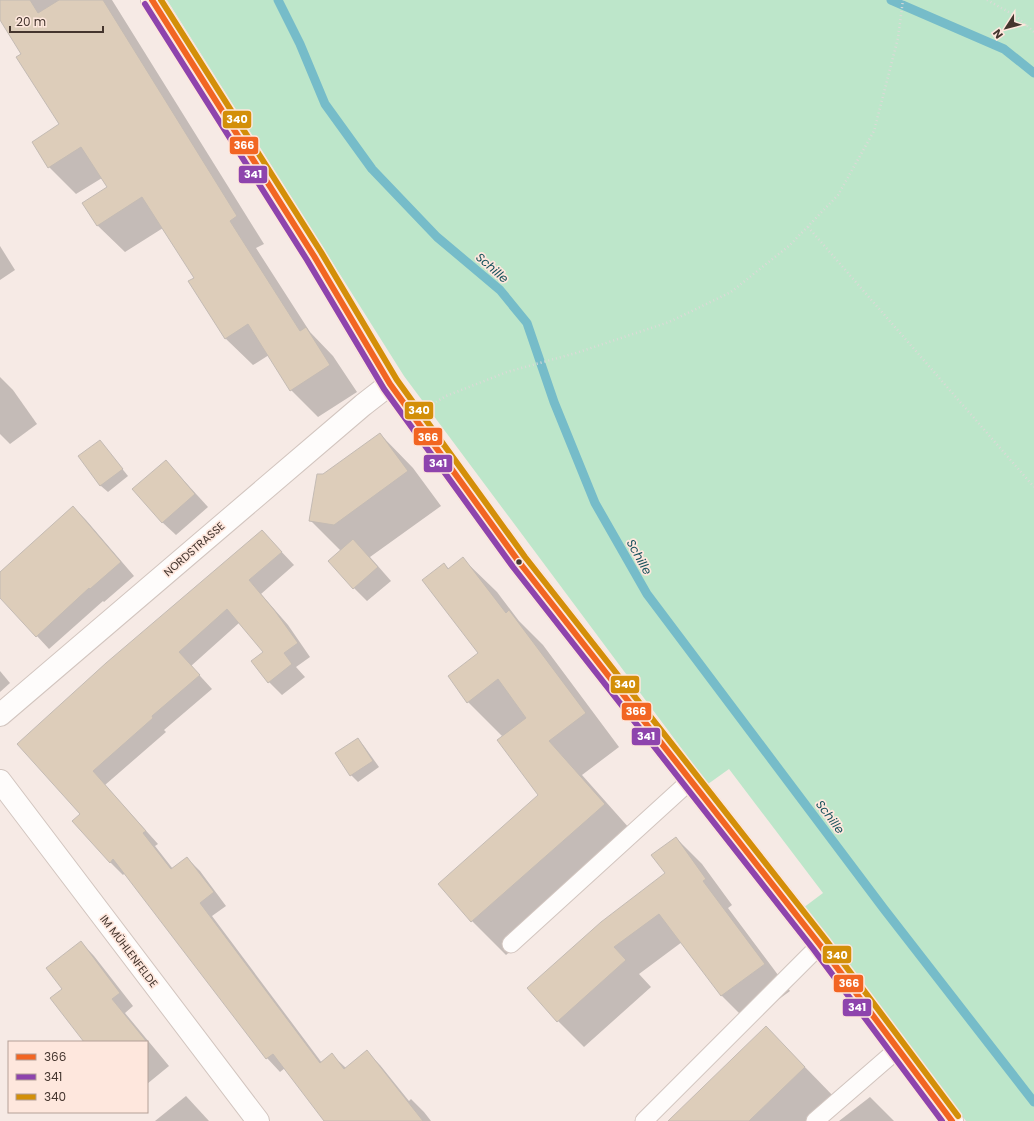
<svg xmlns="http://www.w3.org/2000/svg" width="1034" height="1121" viewBox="0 0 1034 1121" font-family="Poppins,sans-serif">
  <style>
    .green { fill: #bde6ca }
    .shadow { fill: #0003 }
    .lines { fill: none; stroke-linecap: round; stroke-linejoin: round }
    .stream { stroke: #76bcc9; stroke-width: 9 }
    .building { fill: #ddcdba; stroke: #c4bbb4 }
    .service-casing { stroke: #d2c5bf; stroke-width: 19 }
    .minor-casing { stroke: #d2c5bf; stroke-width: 24 }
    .path { stroke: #dddad8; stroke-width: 2.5; stroke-dasharray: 1 3; stroke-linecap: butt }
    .service { stroke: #fefcfb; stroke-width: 17 }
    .minor { stroke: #fefcfb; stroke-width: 22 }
    .bus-1-casing { stroke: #fee7dd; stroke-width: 9 }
    .bus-2-casing { stroke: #fee7dd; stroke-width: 9 }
    .bus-3-casing { stroke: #fee7dd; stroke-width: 9 }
    .bus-1 { stroke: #f26522; stroke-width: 6 }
    .bus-2 { stroke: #8e44ad; stroke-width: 6 }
    .bus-3 { stroke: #d38f09; stroke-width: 6 }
    .bus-dot { fill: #44352e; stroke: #fee7dd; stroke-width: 1.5 }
    .labels { text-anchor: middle; stroke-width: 3.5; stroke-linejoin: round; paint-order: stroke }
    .street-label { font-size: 11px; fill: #44352e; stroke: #fee7dd }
    .water-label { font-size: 12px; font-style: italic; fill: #15505b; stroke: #fee7dd }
    .line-badge { stroke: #fee7dd; stroke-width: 1.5 }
    .badge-label { font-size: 11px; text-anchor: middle; font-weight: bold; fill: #fff }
  </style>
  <rect width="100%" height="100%" fill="#f6eae5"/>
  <path class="green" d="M167,0h867v1121h-68l-163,-213 20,-15 -94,-124 -21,15 -304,-408z"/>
  <g class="shadow">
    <path d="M0,0h112l152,244 -8,4 54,84 23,24 24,36 -39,25 -27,-27 -22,-35 -16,10 -28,-27 -30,-60 -32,-50 -38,24 -28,-27 11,-38 -6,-9 -26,16 -27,-27 11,-43 -37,-70 -23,-36z"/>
    <path d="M0,246l15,24 -15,10z"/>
    <path d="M0,377l13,13 24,34 -27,20 -10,-10z"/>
    <path d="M380,434l33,34 28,38 -71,51 21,24 -24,20 -13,-13 -13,-37 -30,-30 13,-46z"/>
    <path d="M100,441l28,35 -20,16 -7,-6 -21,-29z"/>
    <path d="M166,461l42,46 -32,28 -14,-13z"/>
    <path d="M73,507l13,13 48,56 -30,26 -1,-1 -54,48 -49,-53v-23z"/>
    <path d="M262,531l32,34 -33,29 27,31 22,32 -14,10 9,10 -23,18 -13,-13 -4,-30 -26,-29 -48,43 21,23 -48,41 2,2 -61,53 53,59 -3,2 18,23 14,-11 13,13 26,35 -14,10 110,147 10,-8 14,13 21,-16 13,13 29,36 2,-2 13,13 7,9h-105l-41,-53 -5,4 -13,-14 -142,-185 -2,2 -13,-13 -28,-47 -63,-71z"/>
    <path d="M463,559l34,33 22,29 24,24 76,102 -37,28 56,63 -132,117 -34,-34 -33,-37 101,-89 -37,-58 -35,-35 11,-48 -35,-90 5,5z"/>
    <path d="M0,671l10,12 -10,9z"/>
    <path d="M358,739l6,7 15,21 -21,15 -7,-7z"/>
    <path d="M676,838l26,26 30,41 -4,3 62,83 -42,31 -26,-26 -40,-54 -43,32 12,13 -67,60 -26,-26 108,-148z"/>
    <path d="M81,942l13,14 39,50 -8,7 44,53 -22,18v-42h-61z"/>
    <path d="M766,1027l72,74 -20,20h-148z"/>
    <path d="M186,1096l23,25h-54z"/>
    <path d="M870,1097l24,24h-55z"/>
  </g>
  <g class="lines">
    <g class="stream">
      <path d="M278,0l22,44 25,60 47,65 65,68 63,53 27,33 27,79 41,101 52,91 237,315 150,193"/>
      <path d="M891,0l113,49 30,24"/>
    </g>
  </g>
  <g class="building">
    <path d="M0,0h30l8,13 21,-13h44l134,216 -7,5 70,110 6,-4 24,38 -40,26 -42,-67 -23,15 -37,-58 6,-3 -52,-81 -45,29 -15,-23 25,-16 -26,-40 -33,21 -16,-26 27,-18 -43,-67 5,-3 -21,-34z"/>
    <path d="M380,433l28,38 -74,54 -25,-4 8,-47h6z"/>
    <path d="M100,440l23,29 -23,17 -22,-30z"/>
    <path d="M166,460l29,34 -33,29 -30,-34z"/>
    <path d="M73,506l48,56 -31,27 -1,-1 -53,49 -36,-39v-26z"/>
    <path d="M262,530l20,22 -33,28 26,31 23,32 -14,10 8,11 -24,19 -17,-22 12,-9 -36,-43 -48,43 21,23 -48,41 1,2 -60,53 53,60 -3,2 28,36 16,-12 27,35 -14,11 120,160 12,-10 12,16 23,-19 56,71h-99l-51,-67 -7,5 -153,-200 -3,4 -38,-42 8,-7 -63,-70 89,-81z"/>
    <path d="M353,539l25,28 -25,22 -25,-28z"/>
    <path d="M463,557l43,56 3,-3 77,103 -37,28 56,63 -134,118 -33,-38 100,-89 -41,-55 29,-22 -28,-39 -31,24 -19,-27 30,-23 -56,-73 22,-17 4,6z"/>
    <path d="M358,738l15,23 -23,15 -15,-23z"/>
    <path d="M676,837l30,42 -3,2 62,83 -44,32 -62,-82 -45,33 12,13 -69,62 -30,-34 74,-66 64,-49 -14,-18z"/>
    <path d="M81,941l39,52 -8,6 35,43h-63l-34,-44 12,-9 -16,-21z"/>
    <path d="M766,1026l39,41 -56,54h-81z"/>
  </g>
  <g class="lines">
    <g class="service-casing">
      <g id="service">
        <path d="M511,944l179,-163"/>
        <path d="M644,1121l176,-176"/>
        <path d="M815,1121l83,-72"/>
      </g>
    </g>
    <g class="minor-casing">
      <g id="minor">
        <path d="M152,0l162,256 76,128 129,178 301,383 132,176"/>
        <path d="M0,715l363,-310 27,-21"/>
        <path d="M0,781l258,340"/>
      </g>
    </g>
    <g class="path">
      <path d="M987,0l29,16 18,16"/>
      <path d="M808,227l226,260"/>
      <path d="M436,402l10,-6 61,-24 69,-19 93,-31 62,-30 59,-47 48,-50 36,-64 24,-93 5,-38"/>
    </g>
    <use href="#service" class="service"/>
    <use href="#minor" class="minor"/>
    <g class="bus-1-casing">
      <path id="bus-1" d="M152,0l162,256 76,128 129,178 301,383 132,176"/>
    </g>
    <g class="bus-2-casing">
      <path id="bus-2" d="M145,4l162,256 77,129 129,178 301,383 128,171"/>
    </g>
    <g class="bus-3-casing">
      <path id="bus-3" d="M161,0l160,252 76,128 128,177 301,383 132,176"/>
    </g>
    <use href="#bus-1" class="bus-1"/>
    <use href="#bus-2" class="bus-2"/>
    <use href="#bus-3" class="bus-3"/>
  </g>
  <circle class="bus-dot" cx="519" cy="562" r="3.5"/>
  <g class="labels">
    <g class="street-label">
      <text transform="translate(194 549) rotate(-41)" y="4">NORDSTRASSE</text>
      <text transform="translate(129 951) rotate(53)" y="4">IM MÜHLENFELDE</text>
    </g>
    <g class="water-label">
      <text transform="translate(492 268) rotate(41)" y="4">Schille</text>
      <text transform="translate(639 557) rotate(61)" y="4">Schille</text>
      <text transform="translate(830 817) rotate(53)" y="4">Schille</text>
    </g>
  </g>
  <g class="line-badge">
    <rect x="222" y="110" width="30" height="19" rx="4" fill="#d38f09"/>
    <rect x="229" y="136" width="30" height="19" rx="4" fill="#f26522"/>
    <rect x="238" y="165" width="30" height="19" rx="4" fill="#8e44ad"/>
    <rect x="404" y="401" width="30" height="19" rx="4" fill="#d38f09"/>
    <rect x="413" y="427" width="30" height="19" rx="4" fill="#f26522"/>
    <rect x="423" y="454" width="30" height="19" rx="4" fill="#8e44ad"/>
    <rect x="610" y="675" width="30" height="19" rx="4" fill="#d38f09"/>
    <rect x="621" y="702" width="31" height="19" rx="4" fill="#f26522"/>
    <rect x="631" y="727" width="30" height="19" rx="4" fill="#8e44ad"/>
    <rect x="822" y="945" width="30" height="19" rx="4" fill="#d38f09"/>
    <rect x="833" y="974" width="31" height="19" rx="4" fill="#f26522"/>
    <rect x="842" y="998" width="30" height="19" rx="4" fill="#8e44ad"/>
  </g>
  <g class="badge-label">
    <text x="237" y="123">340</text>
    <text x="244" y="149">366</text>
    <text x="253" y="178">341</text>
    <text x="419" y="414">340</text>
    <text x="428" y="441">366</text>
    <text x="438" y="467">341</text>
    <text x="625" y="688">340</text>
    <text x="636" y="715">366</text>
    <text x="646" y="740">341</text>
    <text x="837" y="959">340</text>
    <text x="849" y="987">366</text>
    <text x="857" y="1011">341</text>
  </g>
  <rect x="8" y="1041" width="140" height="72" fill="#fee7dd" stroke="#b4a097"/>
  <rect x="16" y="1054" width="20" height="6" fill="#f26522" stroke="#b4a097"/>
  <text x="44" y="1061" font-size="12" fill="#44352e">366</text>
  <rect x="16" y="1074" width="20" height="6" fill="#8e44ad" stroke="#b4a097"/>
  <text x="44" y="1081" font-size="12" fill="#44352e">341</text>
  <rect x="16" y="1094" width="20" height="6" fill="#d38f09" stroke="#b4a097"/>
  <text x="44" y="1101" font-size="12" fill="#44352e">340</text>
  <g transform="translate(1006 28) rotate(234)" stroke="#fee7dd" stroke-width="3" paint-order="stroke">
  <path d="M0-3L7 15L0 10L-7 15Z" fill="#44352e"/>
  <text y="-6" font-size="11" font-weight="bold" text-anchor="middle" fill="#44352e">N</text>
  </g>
  <path d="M10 26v6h93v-6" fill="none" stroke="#44352e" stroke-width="2"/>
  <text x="16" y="26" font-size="12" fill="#44352e" stroke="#fee7dd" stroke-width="3" paint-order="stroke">20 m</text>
</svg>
